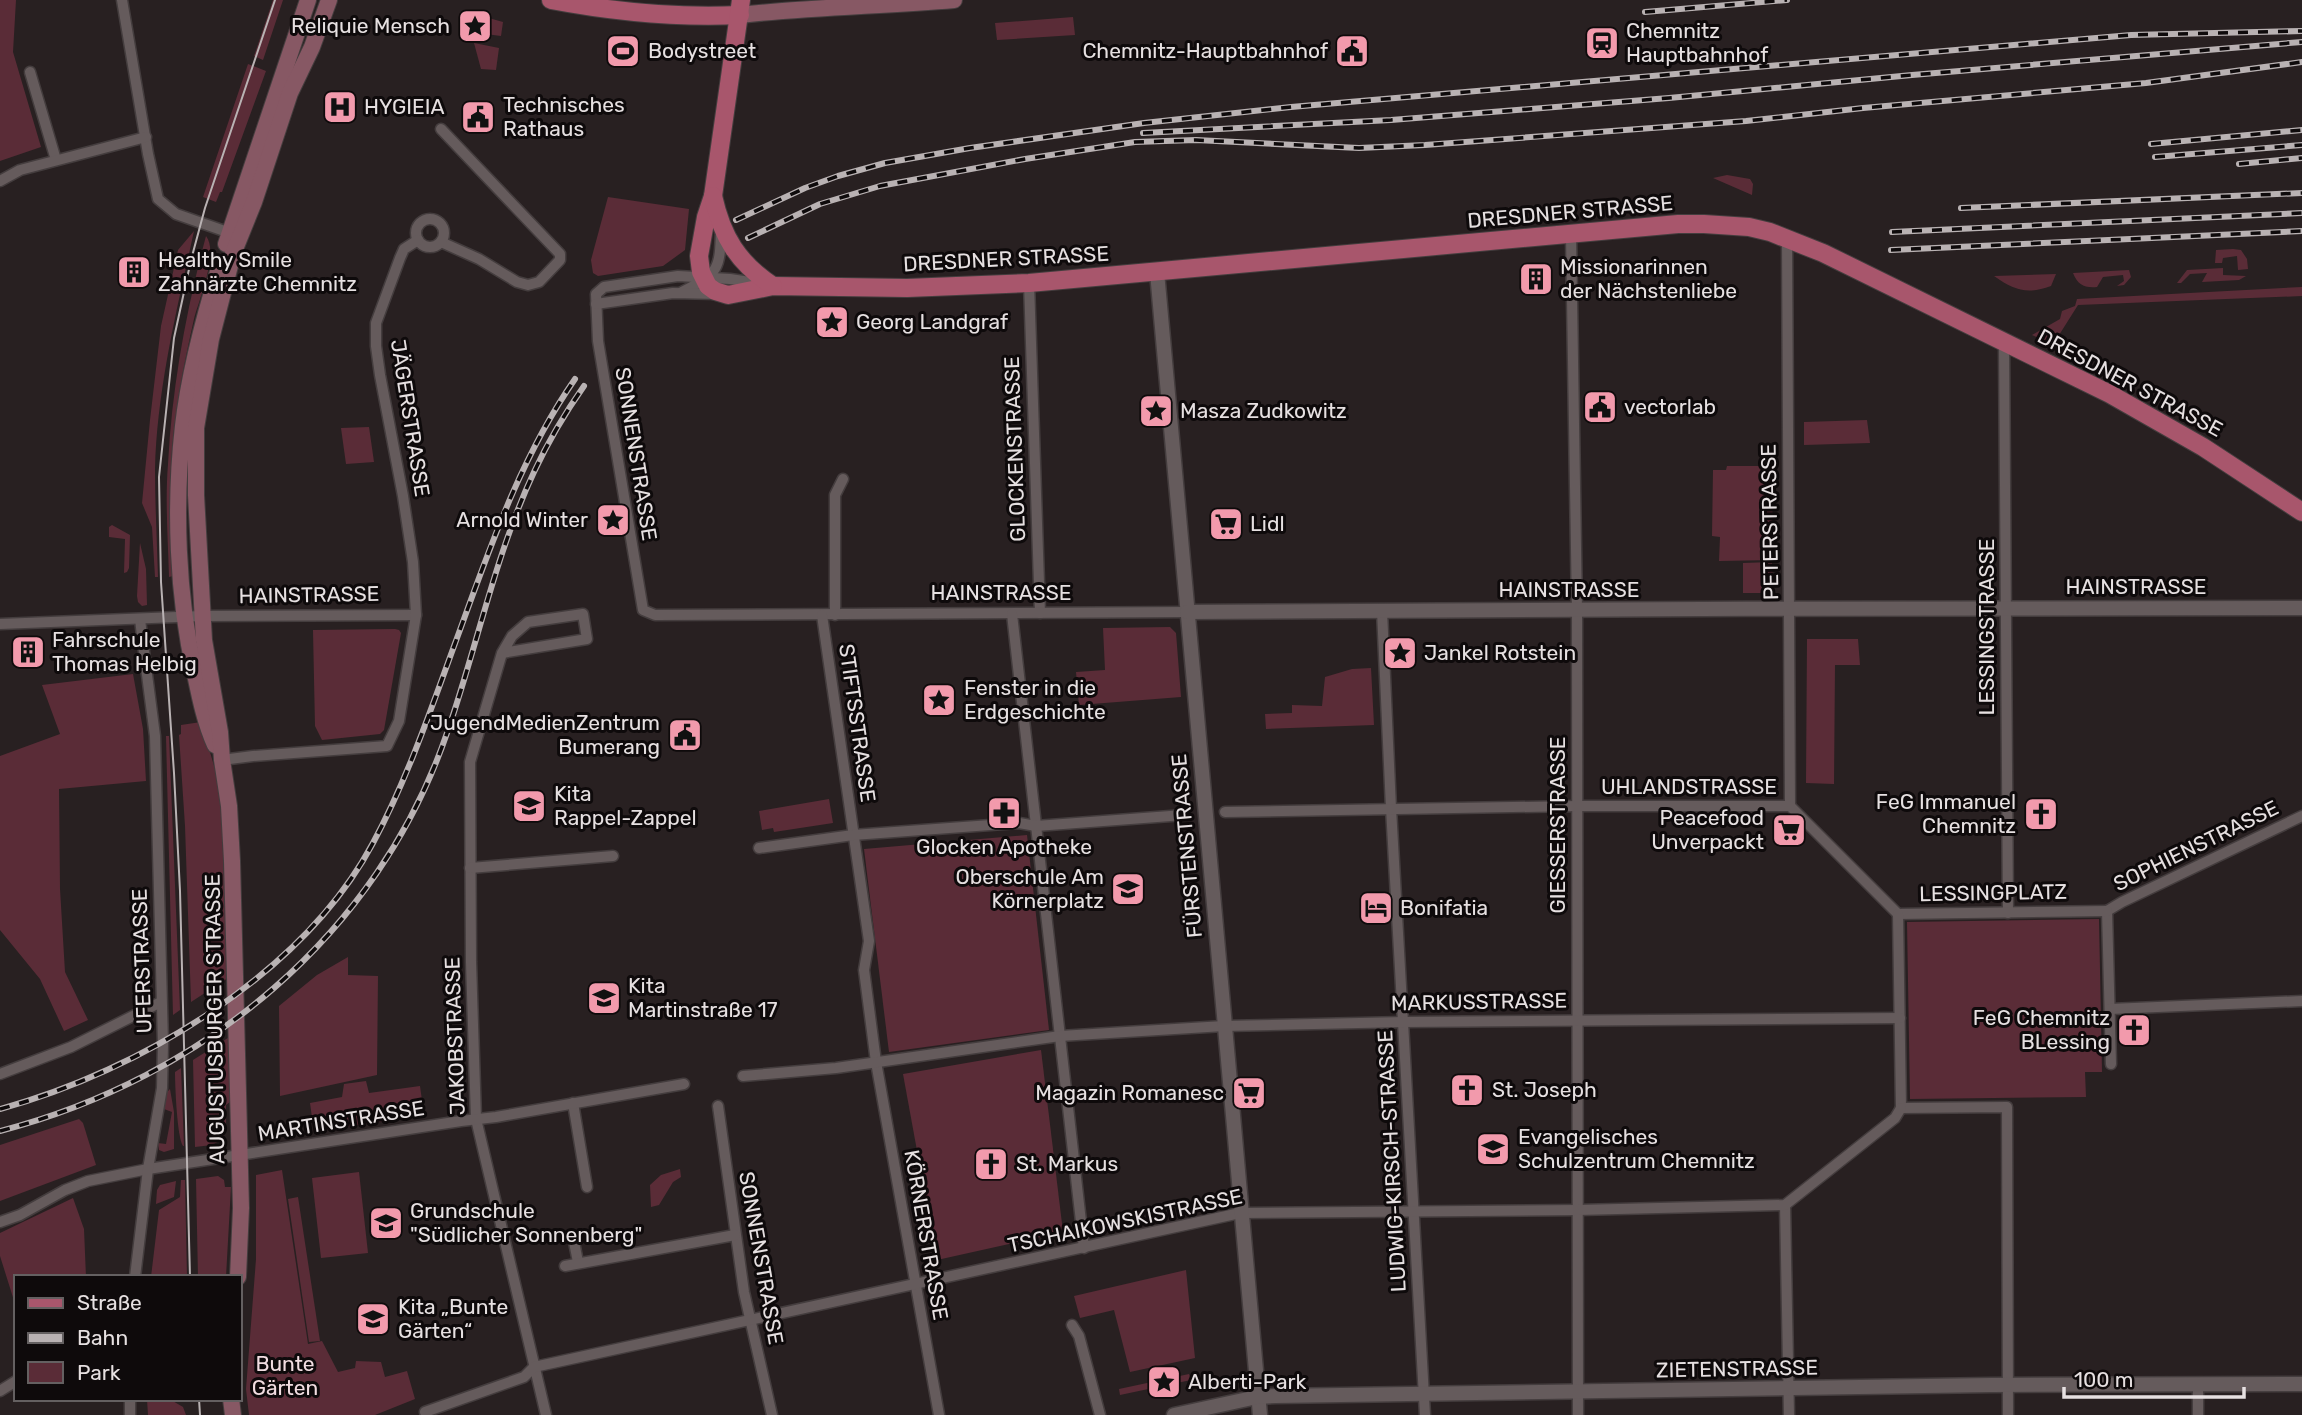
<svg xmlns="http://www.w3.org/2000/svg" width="2302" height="1415" viewBox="0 0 2302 1415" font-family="Rubik,sans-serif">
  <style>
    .green { fill: #5a2c37 }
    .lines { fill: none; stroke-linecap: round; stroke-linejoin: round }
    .minor-casing { stroke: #443d3e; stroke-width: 13 }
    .tertiary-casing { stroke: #443d3e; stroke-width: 17 }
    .secondary-casing { stroke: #443d3e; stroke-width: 18 }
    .primary-casing { stroke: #443d3e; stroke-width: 20 }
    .minor { stroke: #655b5c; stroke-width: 10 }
    .tertiary { stroke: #655b5c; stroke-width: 14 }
    .secondary { stroke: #875864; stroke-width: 16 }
    .primary { stroke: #a8566c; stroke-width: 18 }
    .tram { stroke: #b9b2b3; stroke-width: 2 }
    .rail-casing { stroke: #b9b2b3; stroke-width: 6 }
    .rail { stroke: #0e0a0b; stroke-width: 3.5; stroke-dasharray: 10; stroke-linecap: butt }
    .labels { text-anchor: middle; stroke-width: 6; stroke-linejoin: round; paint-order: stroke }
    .poi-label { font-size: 21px; fill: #e6e0e1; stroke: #0e0a0b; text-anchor: start }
    .street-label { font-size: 21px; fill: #e6e0e1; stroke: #0e0a0b }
    .park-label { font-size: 21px; fill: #f2dde1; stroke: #0e0a0b }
  </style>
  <rect width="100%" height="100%" fill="#282021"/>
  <g class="green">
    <path d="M0,0h16l-3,52 28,95 -41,14z"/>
    <path d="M273,0h10l-20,60 -9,-4z"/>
    <path d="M464,11l39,11 -2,14 -31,-4z"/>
    <path d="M1073,17l2,18 -78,5 -2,-17z"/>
    <path d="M474,43l25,5 -3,22 -15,-1z"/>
    <path d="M248,64l18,7 -44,121h-2l-4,10 -13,-5z"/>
    <path d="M1727,175l23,4 3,5 -1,11 -39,-17z"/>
    <path d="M608,197l81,12 -4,41 -22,16 -65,10 -5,-3 -2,-13z"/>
    <path d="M194,231c-17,78 -37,158 -39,238 0,36 2,72 3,108h-3l-3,-50 -10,-24 8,-83 11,-94 17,-76z"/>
    <path d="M206,236c13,16 -7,64 -12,83 -11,49 -21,99 -23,149 -1,36 1,72 2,108l-4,1c-1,-38 -4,-76 -1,-113 4,-77 18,-153 38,-228z"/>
    <path d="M2233,249l8,1 6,9 1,10 -10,1 -1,-14 -14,2 -1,5h-7l1,-13z"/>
    <path d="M2223,268v7l23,1 -7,4 -37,2 5,-9 -17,1 -9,9h-4l10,-13z"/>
    <path d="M2129,270l2,7 -7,8 -7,1 7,-5 -1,-6 -20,2 -6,10c-13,1 -19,-2 -24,-14z"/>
    <path d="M2056,274l-5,12c-24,9 -37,4 -57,-10z"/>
    <path d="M2302,287v9l-224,9 -24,38 42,21 -64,-29 28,-16 2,-8 13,-5 2,-7z"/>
    <path d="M1867,420l3,23 -66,2v-23z"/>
    <path d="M369,427l5,35 -28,2 -5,-36z"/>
    <path d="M1727,466h45l1,94 -54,1 1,-24 -8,-1 1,-66h13z"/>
    <path d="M112,525l18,10 -1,33 -2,4 -3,1 1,-34 -16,-2v-10z"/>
    <path d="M140,543l6,26 1,36 -5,1 -4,-4 -1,-6z"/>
    <path d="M1772,562l1,26 -3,5h-27v-30z"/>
    <path d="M1170,627l6,6 5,64 -102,8 -3,-33 29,-2 -2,-42z"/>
    <path d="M395,629l4,1 2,3 -17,97 -4,4 -58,6 -7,-14 -2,-96z"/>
    <path d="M1807,639h51l2,26h-25l-1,119 -28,-1z"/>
    <path d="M1371,668l3,57 -108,4 -1,-15 27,-1v-8l30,1 3,-29 27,-8z"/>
    <path d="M133,674l10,55 3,52 -87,8 1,100 5,83 23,48 -24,11 -24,-52 -40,-49v-174l60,-22 -18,-49z"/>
    <path d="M201,722l14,47 6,33 7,176 -37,24 -6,-176 -6,-91 2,-1v-9z"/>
    <path d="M166,736h3l11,274 -7,5z"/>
    <path d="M829,799l4,24 -59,9 -1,-4 -11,2 -3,-19z"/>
    <path d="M1027,835l22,195 -160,22 -25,-203z"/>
    <path d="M2099,919l3,153h-17l1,25 -176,2 -3,-177z"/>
    <path d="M348,957v18l30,1 -1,99 -97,21 -1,-90 38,-31z"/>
    <path d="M231,1036l-1,66 -4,3v23l-3,11 -11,6 -17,2 -2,-87z"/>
    <path d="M1041,1050l22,182 -126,28 -34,-186z"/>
    <path d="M181,1068l3,78h-1c-6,-8 -8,-61 -8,-74z"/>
    <path d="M366,1081l3,12 51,-7 4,29 -110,17 -4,-29 32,-6 2,-13z"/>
    <path d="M170,1089l4,23v37l-10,3 -5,-2 -1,-7 8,1 6,-32 -8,-3 3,-17z"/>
    <path d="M79,1119l4,4 13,42 -96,36v-56z"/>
    <path d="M680,1169l1,8 -8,5 -14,23 -8,2 -1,-22 11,-10z"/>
    <path d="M282,1170l26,174 14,-3 16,31 17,-4 1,-7 25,1 4,15 22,-6 8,28 -40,16h-126l-3,-26 10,-130v-84z"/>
    <path d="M359,1172l9,81 -47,5 -9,-80z"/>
    <path d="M218,1176l6,4 1,7h6l-5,90h-28l-2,-98z"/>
    <path d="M181,1180h4l2,97h-36l8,-67 21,-13z"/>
    <path d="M176,1181l-2,16 -18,7 1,-14 3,-5z"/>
    <path d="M298,1197l22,144 -11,1 -21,-143z"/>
    <path d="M73,1198l11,31 2,48h-70v30l-16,-51v-23z"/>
    <path d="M1186,1270l9,88 -65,14 -16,-62 -34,8 -6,-22z"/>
    <path d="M1189,1374l2,6 -71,15 -1,-6z"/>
    <path d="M147,1399l24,1 12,7 3,8h-38z"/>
  </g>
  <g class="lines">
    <g class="minor-casing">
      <g id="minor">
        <path d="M122,0l26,154 10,45 18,15 57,20"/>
        <path d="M30,72l26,88"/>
        <path d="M441,129l119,125v6l-21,22 -11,3 -11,-3 -38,-23 -38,-17"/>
        <path d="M0,181l20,-11 126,-33"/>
        <circle cx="430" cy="233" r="14"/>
        <path d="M1571,235l6,376 1,804"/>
        <path d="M1787,238l3,568"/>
        <path d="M1029,283l11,330"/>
        <path d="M764,284l-34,-5 -52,-3 -74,11 -8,7 2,47 45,269 12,5 532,-3"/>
        <path d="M682,292c37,-19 38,-22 39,-63"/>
        <path d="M596,304l77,-11 45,1"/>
        <path d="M2004,342l4,571"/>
        <path d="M1382,611l9,197 34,607"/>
        <path d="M1012,614l72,634"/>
        <path d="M822,615l47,326 -5,29 12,92 63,353"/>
        <path d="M835,615v-120l8,-16"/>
        <path d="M140,619l2,17"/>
        <path d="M0,624l202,-8 214,-1"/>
        <path d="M502,653l85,-14 -4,-25 -55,8 -16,14 -10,17 -32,109 1,200 5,157 70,296"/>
        <path d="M222,760l31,-4 134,-10 12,-25 17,-106 -3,-53 -10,-66 -23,-121 -4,-29v-23l24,-65 4,-9 14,-9"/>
        <path d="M1225,812l352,-6h213l108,108"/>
        <path d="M759,848l94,-13 166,-12 17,3 148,-11"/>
        <path d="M470,868l143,-12"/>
        <path d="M2107,911l15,-9 180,-86"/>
        <path d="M2107,911l4,153"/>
        <path d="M1898,914l209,-3"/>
        <path d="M1898,914l3,194"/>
        <path d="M2110,1009l192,-8"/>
        <path d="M0,1074l71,-27 90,-45"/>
        <path d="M743,1076l93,-8 224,-32 164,-10 180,-4 496,-4"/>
        <path d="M573,1103l14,84"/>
        <path d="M718,1106l26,186 28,123"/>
        <path d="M1901,1108l106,-1 1,308"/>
        <path d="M1785,1205l4,210"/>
        <path d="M0,1222l20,-7 45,-25 23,-9 60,-12 313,-48 35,-4 188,-33"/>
        <path d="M574,1242l4,20"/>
        <path d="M565,1266l170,-31"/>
        <path d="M135,1277l13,-108 14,-81 1,-44 -8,-308 -12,-92"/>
        <path d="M1072,1325l7,11 21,79"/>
        <path d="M0,1391l16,-10"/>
        <path d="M130,1399v16"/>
        <path d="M425,1412l99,-35 10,-10 706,-154 338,-3 207,-5 110,-87 6,-10"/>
        <path d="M2198,1415v-30"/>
      </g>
    </g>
    <g class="tertiary-casing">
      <g id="tertiary">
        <path d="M1157,272l103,1143"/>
        <path d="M1187,612c372,-4 743,-3 1115,-4"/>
        <path d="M1174,1415l83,-18 18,-1 716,-11 311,-1"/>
      </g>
    </g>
    <g class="secondary-casing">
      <g id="secondary">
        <path d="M740,15c70,-8 143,-9 214,-15"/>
        <path d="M226,244l82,-244"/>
        <path d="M215,745c-10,-22 -15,-47 -20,-71 -18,-78 -21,-169 -12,-248 6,-54 21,-109 37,-161"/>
        <path d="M238,1277l3,-69 -9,-347 -3,-55 -7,-46 -2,-28 -16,-92 -8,-145v-67l15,-89 22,-85 21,-52 36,-109 22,-46 17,-47"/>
        <path d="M231,1399l2,16"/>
      </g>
    </g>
    <g class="primary-casing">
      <g id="primary">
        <path d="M551,0c63,12 124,18 189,15"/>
        <path d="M741,0l-28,196 -7,21 -7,39 2,16 7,14 7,5 13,4 45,-9 134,2 122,-5 649,-59h26l45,3 21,5 53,21 287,141 93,53 99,65"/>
        <path d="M713,196c9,41 25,67 60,90"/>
      </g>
    </g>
    <use href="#minor" class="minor"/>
    <use href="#tertiary" class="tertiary"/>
    <use href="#secondary" class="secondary"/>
    <use href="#primary" class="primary"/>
    <g class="tram">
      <path d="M190,1277l-10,-386 -6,-118 -13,-191 -2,-105 15,-139 17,-78 14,-52 70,-208"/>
      <path d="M199,1399l1,16"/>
    </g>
    <g class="rail-casing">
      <g id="rail">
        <path d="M1645,12l142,-12"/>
        <path d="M1143,133l248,-13 278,-22 243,-23 390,-33"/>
        <path d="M2151,144l151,-14"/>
        <path d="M2155,157l147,-12"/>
        <path d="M2239,164l63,-6"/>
        <path d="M1961,208l341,-15"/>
        <path d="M736,220l69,-32 33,-12 47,-13 85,-15 174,-25 147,-16 840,-72 171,-4"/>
        <path d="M1892,232l410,-19"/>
        <path d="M748,238l72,-34 60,-18 145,-27 110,-17 61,-2 163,8 66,-3 321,-24 117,-13 283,-25 156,-21"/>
        <path d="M1891,250l411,-19"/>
        <path d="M0,1109c140,-38 303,-135 373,-266 35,-65 59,-137 84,-205 33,-90 63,-180 118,-259"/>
        <path d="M0,1131c204,-53 378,-196 447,-398 30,-86 48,-178 87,-261 14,-30 31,-59 50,-86"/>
      </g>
    </g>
    <use href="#rail" class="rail"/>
  </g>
  <defs>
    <g id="sight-square" transform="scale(1.75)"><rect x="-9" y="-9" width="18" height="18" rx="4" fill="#f29aac" stroke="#0e0a0b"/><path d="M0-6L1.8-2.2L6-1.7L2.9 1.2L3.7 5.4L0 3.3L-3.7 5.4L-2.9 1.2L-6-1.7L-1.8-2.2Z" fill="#111"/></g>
    <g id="station-square" transform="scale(1.75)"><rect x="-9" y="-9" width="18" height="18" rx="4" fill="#f29aac" stroke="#0e0a0b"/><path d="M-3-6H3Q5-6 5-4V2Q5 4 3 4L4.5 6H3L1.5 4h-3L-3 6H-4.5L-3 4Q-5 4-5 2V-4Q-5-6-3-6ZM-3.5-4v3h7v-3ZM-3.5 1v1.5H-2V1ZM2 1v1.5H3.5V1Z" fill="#111"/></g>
    <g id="stadium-square" transform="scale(1.75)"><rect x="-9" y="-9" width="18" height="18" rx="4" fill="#f29aac" stroke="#0e0a0b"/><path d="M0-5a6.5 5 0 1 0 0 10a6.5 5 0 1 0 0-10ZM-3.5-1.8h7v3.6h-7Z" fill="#111"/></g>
    <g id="civic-square" transform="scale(1.75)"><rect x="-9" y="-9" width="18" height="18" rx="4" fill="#f29aac" stroke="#0e0a0b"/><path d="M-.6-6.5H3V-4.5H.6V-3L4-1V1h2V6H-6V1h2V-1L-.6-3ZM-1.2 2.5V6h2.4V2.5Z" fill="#111"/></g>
    <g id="hospital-square" transform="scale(1.75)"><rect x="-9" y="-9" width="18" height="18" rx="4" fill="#f29aac" stroke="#0e0a0b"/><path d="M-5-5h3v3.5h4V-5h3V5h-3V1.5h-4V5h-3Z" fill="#111"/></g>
    <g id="building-square" transform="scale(1.75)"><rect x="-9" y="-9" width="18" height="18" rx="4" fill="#f29aac" stroke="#0e0a0b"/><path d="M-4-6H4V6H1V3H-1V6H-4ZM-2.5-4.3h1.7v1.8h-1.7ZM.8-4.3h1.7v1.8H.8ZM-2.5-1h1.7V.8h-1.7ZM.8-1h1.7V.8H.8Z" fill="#111"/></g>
    <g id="supermarket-square" transform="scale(1.75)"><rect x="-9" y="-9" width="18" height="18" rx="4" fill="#f29aac" stroke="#0e0a0b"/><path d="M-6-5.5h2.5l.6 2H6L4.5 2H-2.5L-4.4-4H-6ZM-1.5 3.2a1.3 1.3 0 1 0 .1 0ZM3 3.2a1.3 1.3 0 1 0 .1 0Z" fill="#111"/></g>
    <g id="school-square" transform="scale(1.75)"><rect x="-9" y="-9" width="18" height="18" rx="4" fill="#f29aac" stroke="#0e0a0b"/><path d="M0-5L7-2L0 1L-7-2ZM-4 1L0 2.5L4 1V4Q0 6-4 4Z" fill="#111"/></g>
    <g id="pharmacy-square" transform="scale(1.75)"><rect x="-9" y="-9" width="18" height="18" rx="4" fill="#f29aac" stroke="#0e0a0b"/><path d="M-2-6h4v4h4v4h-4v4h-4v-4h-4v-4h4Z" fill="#111"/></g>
    <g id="church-square" transform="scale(1.75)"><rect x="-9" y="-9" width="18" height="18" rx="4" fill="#f29aac" stroke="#0e0a0b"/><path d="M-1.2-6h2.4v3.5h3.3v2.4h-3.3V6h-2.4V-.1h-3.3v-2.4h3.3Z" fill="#111"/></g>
    <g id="hotel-square" transform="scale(1.75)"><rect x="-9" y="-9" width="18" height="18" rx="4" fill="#f29aac" stroke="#0e0a0b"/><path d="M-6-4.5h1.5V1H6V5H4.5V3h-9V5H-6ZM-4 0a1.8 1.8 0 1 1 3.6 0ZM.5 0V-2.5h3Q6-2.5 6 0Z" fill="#111"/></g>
  </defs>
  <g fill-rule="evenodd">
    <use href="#sight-square" x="475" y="26"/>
    <use href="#station-square" x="1602" y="43"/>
    <use href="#stadium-square" x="623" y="51"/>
    <use href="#civic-square" x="1352" y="51"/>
    <use href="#hospital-square" x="340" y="107"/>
    <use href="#civic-square" x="478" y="117"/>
    <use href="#building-square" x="134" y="272"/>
    <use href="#building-square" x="1536" y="279"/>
    <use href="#sight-square" x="832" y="322"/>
    <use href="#civic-square" x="1600" y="407"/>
    <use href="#sight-square" x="1156" y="411"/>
    <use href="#sight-square" x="613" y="520"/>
    <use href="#supermarket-square" x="1226" y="524"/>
    <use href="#building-square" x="28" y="652"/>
    <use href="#sight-square" x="1400" y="653"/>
    <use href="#sight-square" x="939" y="700"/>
    <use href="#civic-square" x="685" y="735"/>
    <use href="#school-square" x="529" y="806"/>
    <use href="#pharmacy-square" x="1004" y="813"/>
    <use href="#church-square" x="2041" y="814"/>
    <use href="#supermarket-square" x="1789" y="830"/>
    <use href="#school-square" x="1128" y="889"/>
    <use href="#hotel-square" x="1376" y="908"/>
    <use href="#school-square" x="604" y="998"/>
    <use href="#church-square" x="2134" y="1030"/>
    <use href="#church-square" x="1467" y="1090"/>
    <use href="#supermarket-square" x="1249" y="1093"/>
    <use href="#school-square" x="1493" y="1149"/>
    <use href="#church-square" x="991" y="1164"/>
    <use href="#school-square" x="386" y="1223"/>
    <use href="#school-square" x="373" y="1319"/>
    <use href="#sight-square" x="1164" y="1382"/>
  </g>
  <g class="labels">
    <g class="poi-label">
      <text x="450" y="33" text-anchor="end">Reliquie Mensch</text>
      <text x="1626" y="38">Chemnitz<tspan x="1626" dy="24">Hauptbahnhof</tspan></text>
      <text x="648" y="58">Bodystreet</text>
      <text x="1328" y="58" text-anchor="end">Chemnitz-Hauptbahnhof</text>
      <text x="503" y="112">Technisches<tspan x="503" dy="24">Rathaus</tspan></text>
      <text x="364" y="114">HYGIEIA</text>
      <text x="158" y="267">Healthy Smile<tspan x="158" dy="24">Zahnärzte Chemnitz</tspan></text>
      <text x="1560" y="274">Missionarinnen<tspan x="1560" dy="24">der Nächstenliebe</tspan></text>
      <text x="856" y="329">Georg Landgraf</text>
      <text x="1624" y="414">vectorlab</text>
      <text x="1180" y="418">Masza Zudkowitz</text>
      <text x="588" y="527" text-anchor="end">Arnold Winter</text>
      <text x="1250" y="531">Lidl</text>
      <text x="52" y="647">Fahrschule<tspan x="52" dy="24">Thomas Helbig</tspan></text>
      <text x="1424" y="660">Jankel Rotstein</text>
      <text x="964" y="695">Fenster in die<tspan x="964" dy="24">Erdgeschichte</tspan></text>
      <text x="660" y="730" text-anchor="end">JugendMedienZentrum<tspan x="660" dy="24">Bumerang</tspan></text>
      <text x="554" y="801">Kita<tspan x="554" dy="24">Rappel-Zappel</tspan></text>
      <text x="2016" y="809" text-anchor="end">FeG Immanuel<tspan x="2016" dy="24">Chemnitz</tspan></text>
      <text x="1764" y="825" text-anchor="end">Peacefood<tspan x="1764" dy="24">Unverpackt</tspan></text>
      <text x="1004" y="854" text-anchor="middle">Glocken Apotheke</text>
      <text x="1104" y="884" text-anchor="end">Oberschule Am<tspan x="1104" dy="24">Körnerplatz</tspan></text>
      <text x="1400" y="915">Bonifatia</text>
      <text x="628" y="993">Kita<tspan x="628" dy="24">Martinstraße 17</tspan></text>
      <text x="2110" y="1025" text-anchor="end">FeG Chemnitz<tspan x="2110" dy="24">BLessing</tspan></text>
      <text x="1492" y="1097">St. Joseph</text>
      <text x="1224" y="1100" text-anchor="end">Magazin Romanesc</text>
      <text x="1518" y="1144">Evangelisches<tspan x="1518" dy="24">Schulzentrum Chemnitz</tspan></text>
      <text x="1016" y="1171">St. Markus</text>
      <text x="410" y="1218">Grundschule<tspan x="410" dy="24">"Südlicher Sonnenberg"</tspan></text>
      <text x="398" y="1314">Kita „Bunte<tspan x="398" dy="24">Gärten“</tspan></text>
      <text x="1188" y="1389">Alberti-Park</text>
    </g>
    <g class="street-label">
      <text transform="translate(1570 212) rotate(-5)" y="7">DRESDNER STRASSE</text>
      <text transform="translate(1006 259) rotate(-3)" y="7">DRESDNER STRASSE</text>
      <text transform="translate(2130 383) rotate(28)" y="7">DRESDNER STRASSE</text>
      <text transform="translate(410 418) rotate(81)" y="7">JÄGERSTRASSE</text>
      <text transform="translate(1015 449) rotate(-92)" y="7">GLOCKENSTRASSE</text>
      <text transform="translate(636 454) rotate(81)" y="7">SONNENSTRASSE</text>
      <text transform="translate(1770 522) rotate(-91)" y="7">PETERSTRASSE</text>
      <text x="2136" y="594">HAINSTRASSE</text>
      <text x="1569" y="597">HAINSTRASSE</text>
      <text x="1001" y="600">HAINSTRASSE</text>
      <text transform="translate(309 595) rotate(-1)" y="7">HAINSTRASSE</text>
      <text transform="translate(1987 627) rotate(-90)" y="7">LESSINGSTRASSE</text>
      <text transform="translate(857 723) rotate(82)" y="7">STIFTSSTRASSE</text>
      <text x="1689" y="794">UHLANDSTRASSE</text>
      <text transform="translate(1558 825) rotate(-90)" y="7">GIESSERSTRASSE</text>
      <text transform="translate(1187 846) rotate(-95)" y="7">FÜRSTENSTRASSE</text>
      <text transform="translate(2196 846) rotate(-26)" y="7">SOPHIENSTRASSE</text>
      <text transform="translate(1993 893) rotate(-1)" y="7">LESSINGPLATZ</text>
      <text transform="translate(142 961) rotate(-92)" y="7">UFERSTRASSE</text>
      <text transform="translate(1479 1002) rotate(-1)" y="7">MARKUSSTRASSE</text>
      <text transform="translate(215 1019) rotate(-91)" y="7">AUGUSTUSBURGER STRASSE</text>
      <text transform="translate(455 1036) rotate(-92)" y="7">JAKOBSTRASSE</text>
      <text transform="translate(341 1121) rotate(-9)" y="7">MARTINSTRASSE</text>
      <text transform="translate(1392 1161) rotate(-93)" y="7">LUDWIG-KIRSCH-STRASSE</text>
      <text transform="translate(1125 1221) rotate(-12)" y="7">TSCHAIKOWSKISTRASSE</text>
      <text transform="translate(926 1235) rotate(80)" y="7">KÖRNERSTRASSE</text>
      <text transform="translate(761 1258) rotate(80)" y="7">SONNENSTRASSE</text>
      <text transform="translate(1737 1369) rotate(-1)" y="7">ZIETENSTRASSE</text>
    </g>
    <g class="park-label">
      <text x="285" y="1371">Bunte<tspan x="285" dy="24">Gärten</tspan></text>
    </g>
  </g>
  <rect x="14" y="1275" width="228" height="126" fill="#0e0a0b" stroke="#646061" stroke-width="2"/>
  <rect x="28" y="1298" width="35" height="10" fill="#a8566c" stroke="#646061" stroke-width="2"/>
  <text x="77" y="1310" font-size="21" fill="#e6e0e1">Straße</text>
  <rect x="28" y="1333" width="35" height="10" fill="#b9b2b3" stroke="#646061" stroke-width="2"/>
  <text x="77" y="1345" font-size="21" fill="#e6e0e1">Bahn</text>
  <rect x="28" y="1362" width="35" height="21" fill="#5a2c37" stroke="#646061" stroke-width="2"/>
  <text x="77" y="1380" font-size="21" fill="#e6e0e1">Park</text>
  <path d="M2064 1387v10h180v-10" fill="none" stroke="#e6e0e1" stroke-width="3.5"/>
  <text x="2074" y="1387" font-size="21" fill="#e6e0e1" stroke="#0e0a0b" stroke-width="5" paint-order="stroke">100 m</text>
</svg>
